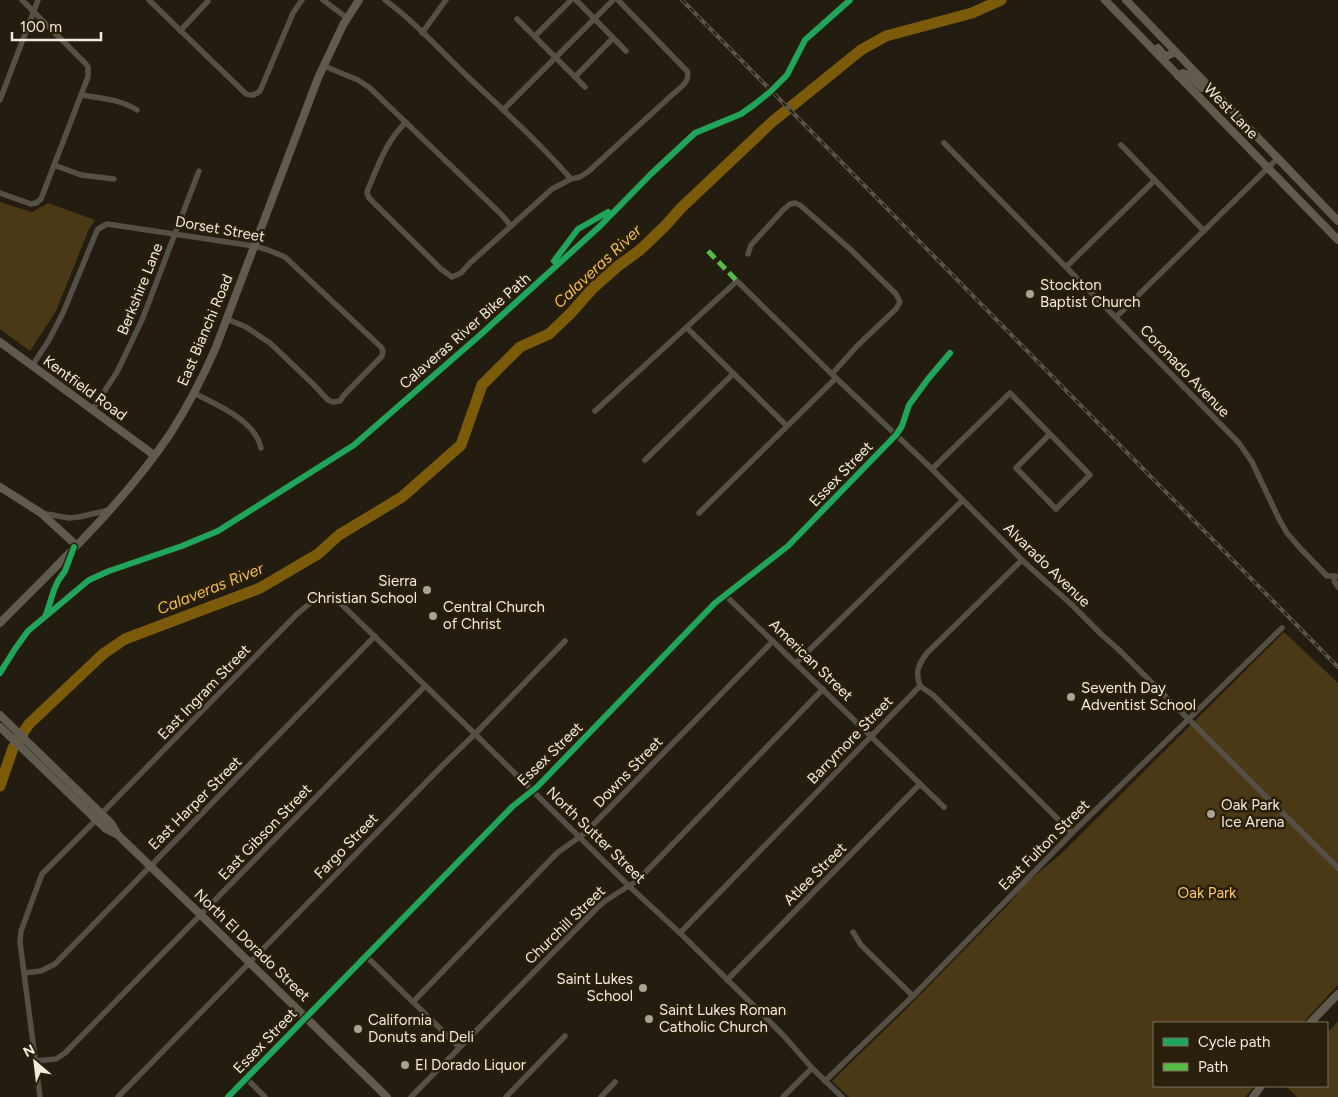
<svg xmlns="http://www.w3.org/2000/svg" width="1338" height="1097" viewBox="0 0 1338 1097" font-family="Figtree,sans-serif">
  <style>
    .green { fill: #4b3915 }
    .lines { fill: none; stroke-linecap: round; stroke-linejoin: round }
    .river { stroke: #7b5b0a; stroke-width: 11 }
    .street { stroke: #555046; stroke-width: 5.5 }
    .secondary { stroke: #615b4f; stroke-width: 8 }
    .rail-casing { stroke: #59554c; stroke-width: 4 }
    .rail { stroke: #291f0a; stroke-width: 2; stroke-dasharray: 5.5; stroke-linecap: butt }
    .quiet { stroke: #58b947; stroke-width: 5; stroke-dasharray: 10 5; stroke-linecap: butt }
    .cycleway-casing { stroke: #291f0a; stroke-width: 9 }
    .cycleway { stroke: #20a55d; stroke-width: 6 }
    .poi-dot { fill: #a9a296; stroke: #291f0a; stroke-width: 2 }
    .labels { text-anchor: middle; stroke-width: 5; stroke-linejoin: round; paint-order: stroke }
    .street-label { font-size: 15px; fill: #f1eade; stroke: #291f0a }
    .poi-label { font-size: 15px; fill: #f1eade; stroke: #291f0a; text-anchor: start }
    .park-label { font-size: 15px; fill: #fcca63; stroke: #291f0a }
    .water-label { font-size: 16px; font-style: italic; fill: #efbd55; stroke: #291f0a }
  </style>
  <rect width="100%" height="100%" fill="#221c11"/>
  <g class="green">
    <path d="M0,202l32,10 16,-9 47,17 -6,9 -33,82 -26,40 -30,-22z"/>
    <path d="M1284,632l54,51v302l-35,38h-149v63h101l-10,11h-396l-17,-16 73,-71 102,-104 18,-22 37,-31z"/>
    <path d="M1338,1021v76h-41l-11,-11h41v-53z"/>
  </g>
  <g class="lines">
    <path class="river" d="M0,786l13,-38 16,-24 74,-70 22,-15 135,-51 58,-34 21,-19 63,-38 59,-52 21,-60 38,-38 29,-13 21,-20 23,-26 25,-22 22,-16 26,-25 15,-17 91,-86 89,-72 25,-14 86,-23 29,-13"/>
    <g class="street">
      <path d="M149,0l97,94c6,2 9,1 14,-3l33,-78 9,-13"/>
      <path d="M323,0l24,18"/>
      <path d="M385,0c30,22 55,50 82,76 35,33 72,66 104,103"/>
      <path d="M576,0l50,51"/>
      <path d="M517,19l68,68"/>
      <path d="M180,31l28,-30"/>
      <path d="M422,33l24,-33"/>
      <path d="M535,36l36,-36"/>
      <path d="M324,66l34,14 12,8 131,126 10,12"/>
      <path d="M575,77l38,-39"/>
      <path d="M81,95c19,3 39,4 56,15"/>
      <path d="M0,100l38,-100"/>
      <path d="M503,110l110,-110"/>
      <path d="M406,122c-21,21 -26,40 -38,67l-1,4 2,5 72,71 11,8 9,-4 8,-9 83,-75 19,-10 9,-2 9,-6 84,-77c7,-6 18,-13 14,-23l-69,-71"/>
      <path d="M944,143l295,300 13,19 27,57 8,14 13,15 27,28h8"/>
      <path d="M1121,145l83,86"/>
      <path d="M54,165l27,10 33,4"/>
      <path d="M0,193l31,11 5,-1 5,-4 47,-122v-10l-3,-4 -63,-63"/>
      <path d="M748,254l3,-9 32,-35 7,-6 5,-1 5,2 50,44 46,45 4,8 -4,7 -39,37 -25,28"/>
      <path d="M1066,267l89,-87"/>
      <path d="M1116,317l162,-159"/>
      <path d="M687,328l100,98"/>
      <path d="M32,366l17,-26 14,-27 33,-80 2,-4 9,-5 147,22 14,4 17,7 96,90 2,4 -1,5 -38,39 -4,6 -7,1 -5,-2 -15,-16 -43,-41 -24,-16 -19,-8"/>
      <path d="M194,393c23,12 61,27 67,55"/>
      <path d="M92,410l25,-38 25,-52 57,-149"/>
      <path d="M595,411l142,-130 99,97 96,91 90,91 23,21 25,22 32,32 16,14 220,219"/>
      <path d="M645,460l88,-86"/>
      <path d="M932,469l78,-76 80,82 -34,34 -40,-41 34,-34"/>
      <path d="M41,513l28,5 10,-1 30,-7"/>
      <path d="M699,513l137,-135"/>
      <path d="M1335,576l-1,5 4,6"/>
      <path d="M725,595l219,212"/>
      <path d="M796,663l167,-163"/>
      <path d="M920,686l13,9 139,138"/>
      <path d="M920,686c-5,-14 -2,-21 7,-33l95,-93"/>
      <path d="M102,813l196,-200c10,-8 22,-20 36,-16l141,137 154,152 51,47 78,77 26,26 28,32 30,29"/>
      <path d="M853,932l8,13 52,51"/>
      <path d="M680,933l240,-247"/>
      <path d="M366,956l93,91"/>
      <path d="M24,973l17,-2 14,-7 320,-328"/>
      <path d="M727,980l193,-196"/>
      <path d="M413,1002l144,-149 28,-20 188,-192"/>
      <path d="M36,1061l20,-2 9,-6 360,-367"/>
      <path d="M246,1078l19,19"/>
      <path d="M825,1081l88,-85 159,-163 210,-205"/>
      <path d="M40,1097l-20,-155 1,-11 21,-57 54,-54"/>
      <path d="M118,1097l325,-332 32,-31 90,-93"/>
      <path d="M228,1097l285,-291 24,-19 178,-184 73,-57 108,-111 6,-9 7,-21 19,-26 22,-26"/>
      <path d="M411,1097l185,-188 9,-8 33,-21 185,-191"/>
      <path d="M506,1097l59,-61"/>
      <path d="M601,1097l14,-15"/>
      <path d="M783,1097l29,-29"/>
    </g>
    <g class="secondary">
      <path d="M1105,0l233,240"/>
      <path d="M1126,0l212,221"/>
      <path d="M1158,48l5,6 4,2 8,-4"/>
      <path d="M1178,76l5,-3 6,2 13,13"/>
      <path d="M0,342l154,113"/>
      <path d="M0,487l41,26 35,32"/>
      <path d="M0,623c59,-60 123,-119 170,-189 18,-28 33,-57 46,-87l102,-269 25,-53 16,-25"/>
      <path d="M0,715l111,108 7,12 83,80 186,182"/>
      <path d="M0,727l106,102 12,6"/>
      <path d="M1310,1023l28,-29"/>
      <path d="M1253,1097l8,-11"/>
    </g>
    <g class="rail-casing">
      <path id="rail" d="M682,0l656,667"/>
    </g>
    <use href="#rail" class="rail"/>
    <path class="quiet" d="M708,251l29,30"/>
    <g class="cycleway-casing">
      <g id="cycleway">
        <path d="M554,261l24,-32 30,-17"/>
        <path d="M46,615l8,-25 4,-9 7,-10 9,-24"/>
        <path d="M0,673l15,-24 13,-18 61,-51 20,-9 73,-25 36,-15 136,-86 125,-109 120,-109 52,-53 44,-41 46,-19 14,-10 15,-12 17,-17 18,-35 45,-40"/>
        <path d="M228,1097l285,-291 24,-19 178,-184 73,-57 108,-111 6,-9 7,-21 19,-26 22,-26"/>
      </g>
    </g>
    <use href="#cycleway" class="cycleway"/>
  </g>
  <g class="poi-dot">
    <circle cx="1030" cy="294" r="5"/>
    <circle cx="427" cy="590" r="5"/>
    <circle cx="433" cy="616" r="5"/>
    <circle cx="1071" cy="697" r="5"/>
    <circle cx="1211" cy="814" r="5"/>
    <circle cx="643" cy="988" r="5"/>
    <circle cx="649" cy="1019" r="5"/>
    <circle cx="358" cy="1029" r="5"/>
    <circle cx="405" cy="1065" r="5"/>
  </g>
  <g class="labels">
    <g class="street-label">
      <text transform="translate(1231 111) rotate(46)" y="5">West Lane</text>
      <text transform="translate(220 229) rotate(10)" y="5">Dorset Street</text>
      <text transform="translate(140 289) rotate(-68)" y="5">Berkshire Lane</text>
      <text transform="translate(205 330) rotate(-67)" y="5">East Bianchi Road</text>
      <text transform="translate(465 331) rotate(-41)" y="5">Calaveras River Bike Path</text>
      <text transform="translate(1185 371) rotate(46)" y="5">Coronado Avenue</text>
      <text transform="translate(85 388) rotate(36)" y="5">Kentfield Road</text>
      <text transform="translate(841 474) rotate(-46)" y="5">Essex Street</text>
      <text transform="translate(1047 565) rotate(44)" y="5">Alvarado Avenue</text>
      <text transform="translate(811 660) rotate(44)" y="5">American Street</text>
      <text transform="translate(204 692) rotate(-46)" y="5">East Ingram Street</text>
      <text transform="translate(850 740) rotate(-46)" y="5">Barrymore Street</text>
      <text transform="translate(550 754) rotate(-44)" y="5">Essex Street</text>
      <text transform="translate(628 772) rotate(-46)" y="5">Downs Street</text>
      <text transform="translate(195 803) rotate(-45)" y="5">East Harper Street</text>
      <text transform="translate(265 832) rotate(-46)" y="5">East Gibson Street</text>
      <text transform="translate(596 835) rotate(44)" y="5">North Sutter Street</text>
      <text transform="translate(1044 845) rotate(-45)" y="5">East Fulton Street</text>
      <text transform="translate(346 846) rotate(-46)" y="5">Fargo Street</text>
      <text transform="translate(815 874) rotate(-45)" y="5">Atlee Street</text>
      <text transform="translate(565 925) rotate(-44)" y="5">Churchill Street</text>
      <text transform="translate(252 945) rotate(44)" y="5">North El Dorado Street</text>
      <text transform="translate(265 1041) rotate(-46)" y="5">Essex Street</text>
    </g>
    <g class="poi-label">
      <text x="1040" y="290">Stockton<tspan x="1040" dy="17">Baptist Church</tspan></text>
      <text x="417" y="586" text-anchor="end">Sierra<tspan x="417" dy="17">Christian School</tspan></text>
      <text x="443" y="612">Central Church<tspan x="443" dy="17">of Christ</tspan></text>
      <text x="1081" y="693">Seventh Day<tspan x="1081" dy="17">Adventist School</tspan></text>
      <text x="1221" y="810">Oak Park<tspan x="1221" dy="17">Ice Arena</tspan></text>
      <text x="633" y="984" text-anchor="end">Saint Lukes<tspan x="633" dy="17">School</tspan></text>
      <text x="659" y="1015">Saint Lukes Roman<tspan x="659" dy="17">Catholic Church</tspan></text>
      <text x="368" y="1025">California<tspan x="368" dy="17">Donuts and Deli</tspan></text>
      <text x="415" y="1070">El Dorado Liquor</text>
    </g>
    <g class="park-label">
      <text x="1207" y="898">Oak Park</text>
    </g>
    <g class="water-label">
      <text transform="translate(597 266) rotate(-43)" y="6">Calaveras River</text>
      <text transform="translate(210 588) rotate(-22)" y="6">Calaveras River</text>
    </g>
  </g>
  <rect x="1153" y="1022" width="175" height="65" fill="#291f0a" stroke="#79705f"/>
  <rect x="1163" y="1038" width="25" height="8" fill="#20a55d" stroke="#79705f"/>
  <text x="1198" y="1047" font-size="15" fill="#f1eade">Cycle path</text>
  <rect x="1163" y="1063" width="25" height="8" fill="#58b947" stroke="#79705f"/>
  <text x="1198" y="1072" font-size="15" fill="#f1eade">Path</text>
  <g transform="translate(35 1062) rotate(332)" stroke="#291f0a" stroke-width="4" paint-order="stroke">
  <path d="M0-4L9 19L0 12L-9 19Z" fill="#f1eade"/>
  <text y="-8" font-size="14" font-weight="bold" text-anchor="middle" fill="#f1eade">N</text>
  </g>
  <path d="M12 32v8h89v-8" fill="none" stroke="#f1eade" stroke-width="2.5"/>
  <text x="20" y="32" font-size="15" fill="#f1eade" stroke="#291f0a" stroke-width="4" paint-order="stroke">100 m</text>
</svg>
